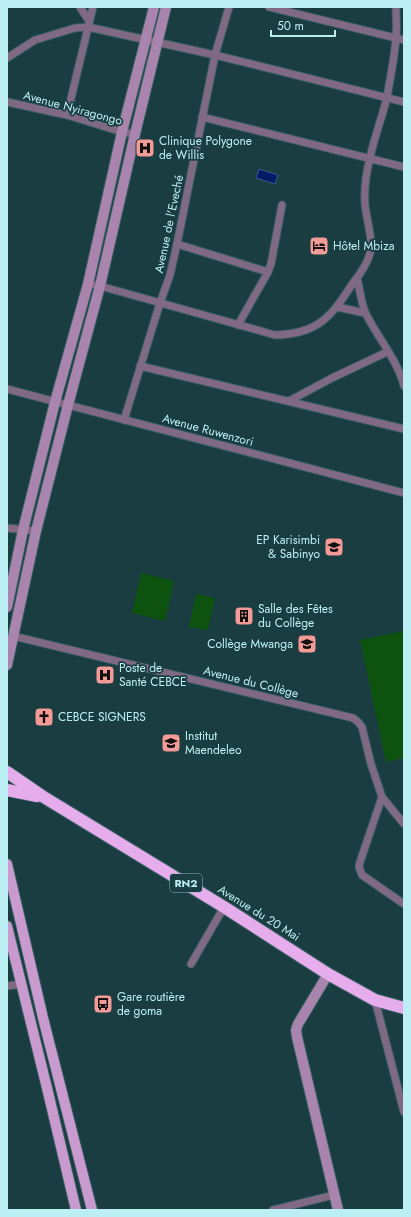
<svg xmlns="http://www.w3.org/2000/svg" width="411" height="1217" viewBox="0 0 411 1217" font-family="Jost,sans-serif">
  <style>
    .green { fill: #0e520f }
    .water { fill: #011c64; stroke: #395b8f }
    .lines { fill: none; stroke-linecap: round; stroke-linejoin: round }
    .street-casing { stroke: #365d60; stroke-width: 9 }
    .secondary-casing { stroke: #365d60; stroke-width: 12 }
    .primary-casing { stroke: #365d60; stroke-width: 12 }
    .highway-casing { stroke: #365d60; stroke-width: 14 }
    .street { stroke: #806a83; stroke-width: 7 }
    .secondary { stroke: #a985ad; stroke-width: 10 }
    .primary { stroke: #c89ace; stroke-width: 10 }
    .highway { stroke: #e5adeb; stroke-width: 12 }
    .labels { text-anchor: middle; stroke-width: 3.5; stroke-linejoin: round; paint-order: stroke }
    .shield { fill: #193d40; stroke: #8bbabd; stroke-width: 1 }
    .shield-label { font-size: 11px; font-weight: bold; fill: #bceff3 }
    .street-label { font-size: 12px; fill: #bceff3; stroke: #193d40 }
    .poi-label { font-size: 12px; fill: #bceff3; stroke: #193d40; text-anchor: start }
  </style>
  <rect width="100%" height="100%" fill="#193d40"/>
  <g class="green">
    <path d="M141,573l33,8 -9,40 -33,-8z"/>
    <path d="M196,594l19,4 -7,32 -19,-3z"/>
    <path d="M404,631v127l-18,4 -26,-122z"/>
  </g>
  <path class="water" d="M259,169l19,6 -3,9 -19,-6z"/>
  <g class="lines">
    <g class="street-casing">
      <g id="street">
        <path d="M80,7l9,14"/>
        <path d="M269,7l135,33"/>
        <path d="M7,58l28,-18 40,-12 13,-1 127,28 189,47"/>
        <path d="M7,102l60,13 55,17 13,2"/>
        <path d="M67,115l26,-108"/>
        <path d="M202,117l202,50"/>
        <path d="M177,244l91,28"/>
        <path d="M357,278c3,11 4,26 9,36 12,24 32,47 38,72"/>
        <path d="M88,284l12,2 175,49c43,-1 56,-18 78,-52 8,-10 16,-21 18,-34 1,-15 -5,-31 -6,-45 -1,-15 1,-31 5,-46 4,-20 12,-40 17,-61 3,-18 8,-41 9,-60 1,-10 0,-20 0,-30"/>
        <path d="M337,307l28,6"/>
        <path d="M238,325l30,-53 3,-8 11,-59"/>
        <path d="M140,366l264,63"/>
        <path d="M7,389l397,104"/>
        <path d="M289,401l43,-23 55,-26"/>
        <path d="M124,420l36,-117 10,-28 7,-31 38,-189 14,-48"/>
        <path d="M7,528l29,3"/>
        <path d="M13,636l340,82 5,4 4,5 9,37 11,33 22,27"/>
        <path d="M382,797l-22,65 -1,5 3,8 42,29"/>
        <path d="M191,964l33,-57"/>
        <path d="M7,986l15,-2"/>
        <path d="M375,1000l29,112"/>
        <path d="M273,1210l61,-15"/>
      </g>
    </g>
    <g class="secondary-casing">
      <g id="secondary">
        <path d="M7,607l16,-77 32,-128 33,-118 34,-152 32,-125"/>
        <path d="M7,665l29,-134 32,-126 32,-119 35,-152 31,-127"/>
        <path d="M328,974l-30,50 -2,6 1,7 41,173"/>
      </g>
    </g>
    <g class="primary-casing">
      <g id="primary">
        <path d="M7,864l37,158 48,188"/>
        <path d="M7,926l40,162 29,122"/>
      </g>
    </g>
    <g class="highway-casing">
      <g id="highway">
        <path d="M7,772l35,24 182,111 104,67 47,26 29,8"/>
        <path d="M7,790l30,6"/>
      </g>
    </g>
    <use href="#street" class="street"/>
    <use href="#secondary" class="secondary"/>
    <use href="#primary" class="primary"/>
    <use href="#highway" class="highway"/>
  </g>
  <defs>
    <g id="hospital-square" transform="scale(1)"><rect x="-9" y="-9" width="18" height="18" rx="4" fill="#f59b97" stroke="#193d40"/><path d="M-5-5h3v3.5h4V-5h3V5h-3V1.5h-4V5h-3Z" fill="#111"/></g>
    <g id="hotel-square" transform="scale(1)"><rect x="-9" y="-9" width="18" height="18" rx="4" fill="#f59b97" stroke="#193d40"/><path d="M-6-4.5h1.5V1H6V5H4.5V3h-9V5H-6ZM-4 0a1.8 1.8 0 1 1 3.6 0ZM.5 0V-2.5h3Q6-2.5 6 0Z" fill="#111"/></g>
    <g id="school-square" transform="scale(1)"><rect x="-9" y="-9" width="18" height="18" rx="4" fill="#f59b97" stroke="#193d40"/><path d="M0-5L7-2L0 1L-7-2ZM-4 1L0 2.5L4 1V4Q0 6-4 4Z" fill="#111"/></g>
    <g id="building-square" transform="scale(1)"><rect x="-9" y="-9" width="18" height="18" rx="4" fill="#f59b97" stroke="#193d40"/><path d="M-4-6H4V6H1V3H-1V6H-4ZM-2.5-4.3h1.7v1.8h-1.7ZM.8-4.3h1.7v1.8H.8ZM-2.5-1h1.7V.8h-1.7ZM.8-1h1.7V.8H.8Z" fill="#111"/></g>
    <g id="church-square" transform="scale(1)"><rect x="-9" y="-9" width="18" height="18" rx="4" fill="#f59b97" stroke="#193d40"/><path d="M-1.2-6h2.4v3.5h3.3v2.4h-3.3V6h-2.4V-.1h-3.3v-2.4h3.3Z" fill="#111"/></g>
    <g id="bus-square" transform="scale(1)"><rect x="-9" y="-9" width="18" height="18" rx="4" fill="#f59b97" stroke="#193d40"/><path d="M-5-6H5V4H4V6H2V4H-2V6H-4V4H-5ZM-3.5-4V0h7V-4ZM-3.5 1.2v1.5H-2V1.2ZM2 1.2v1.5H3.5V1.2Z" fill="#111"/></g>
  </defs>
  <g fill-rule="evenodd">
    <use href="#hospital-square" x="145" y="148"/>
    <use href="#hotel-square" x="319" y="246"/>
    <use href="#school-square" x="334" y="547"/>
    <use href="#building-square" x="244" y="616"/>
    <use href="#school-square" x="307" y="644"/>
    <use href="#hospital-square" x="105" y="675"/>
    <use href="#church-square" x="44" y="717"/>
    <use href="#school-square" x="171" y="743"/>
    <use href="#bus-square" x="103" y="1004"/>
  </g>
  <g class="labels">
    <rect class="shield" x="170" y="874" width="32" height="18" rx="3"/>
    <g class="shield-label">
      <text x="186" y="887">RN2</text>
    </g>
    <g class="street-label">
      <text transform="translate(73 108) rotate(15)" y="4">Avenue Nyiragongo</text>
      <text transform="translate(169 224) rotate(-78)" y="4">Avenue de l'Eveché</text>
      <text transform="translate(208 430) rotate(15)" y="4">Avenue Ruwenzori</text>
      <text transform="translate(251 682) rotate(14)" y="4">Avenue du Collège</text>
      <text transform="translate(259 913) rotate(32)" y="4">Avenue du 20 Mai</text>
    </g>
    <g class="poi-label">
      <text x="159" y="145">Clinique Polygone<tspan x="159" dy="14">de Willis</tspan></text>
      <text x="333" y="250">Hôtel Mbiza</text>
      <text x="320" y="544" text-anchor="end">EP Karisimbi<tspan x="320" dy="14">&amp; Sabinyo</tspan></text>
      <text x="258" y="613">Salle des Fêtes<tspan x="258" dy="14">du Collège</tspan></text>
      <text x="293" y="648" text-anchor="end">Collège Mwanga</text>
      <text x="119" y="672">Poste de<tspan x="119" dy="14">Santé CEBCE</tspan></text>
      <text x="58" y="721">CEBCE SIGNERS</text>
      <text x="185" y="740">Institut<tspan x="185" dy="14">Maendeleo</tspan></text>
      <text x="117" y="1001">Gare routière<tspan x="117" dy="14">de goma</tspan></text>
    </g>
  </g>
  <rect width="411" height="1217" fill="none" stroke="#bceff3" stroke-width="16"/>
  <path d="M271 30v6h64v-6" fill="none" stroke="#bceff3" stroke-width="2"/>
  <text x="277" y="30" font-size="12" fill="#bceff3" stroke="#193d40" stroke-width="3" paint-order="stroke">50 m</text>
</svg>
